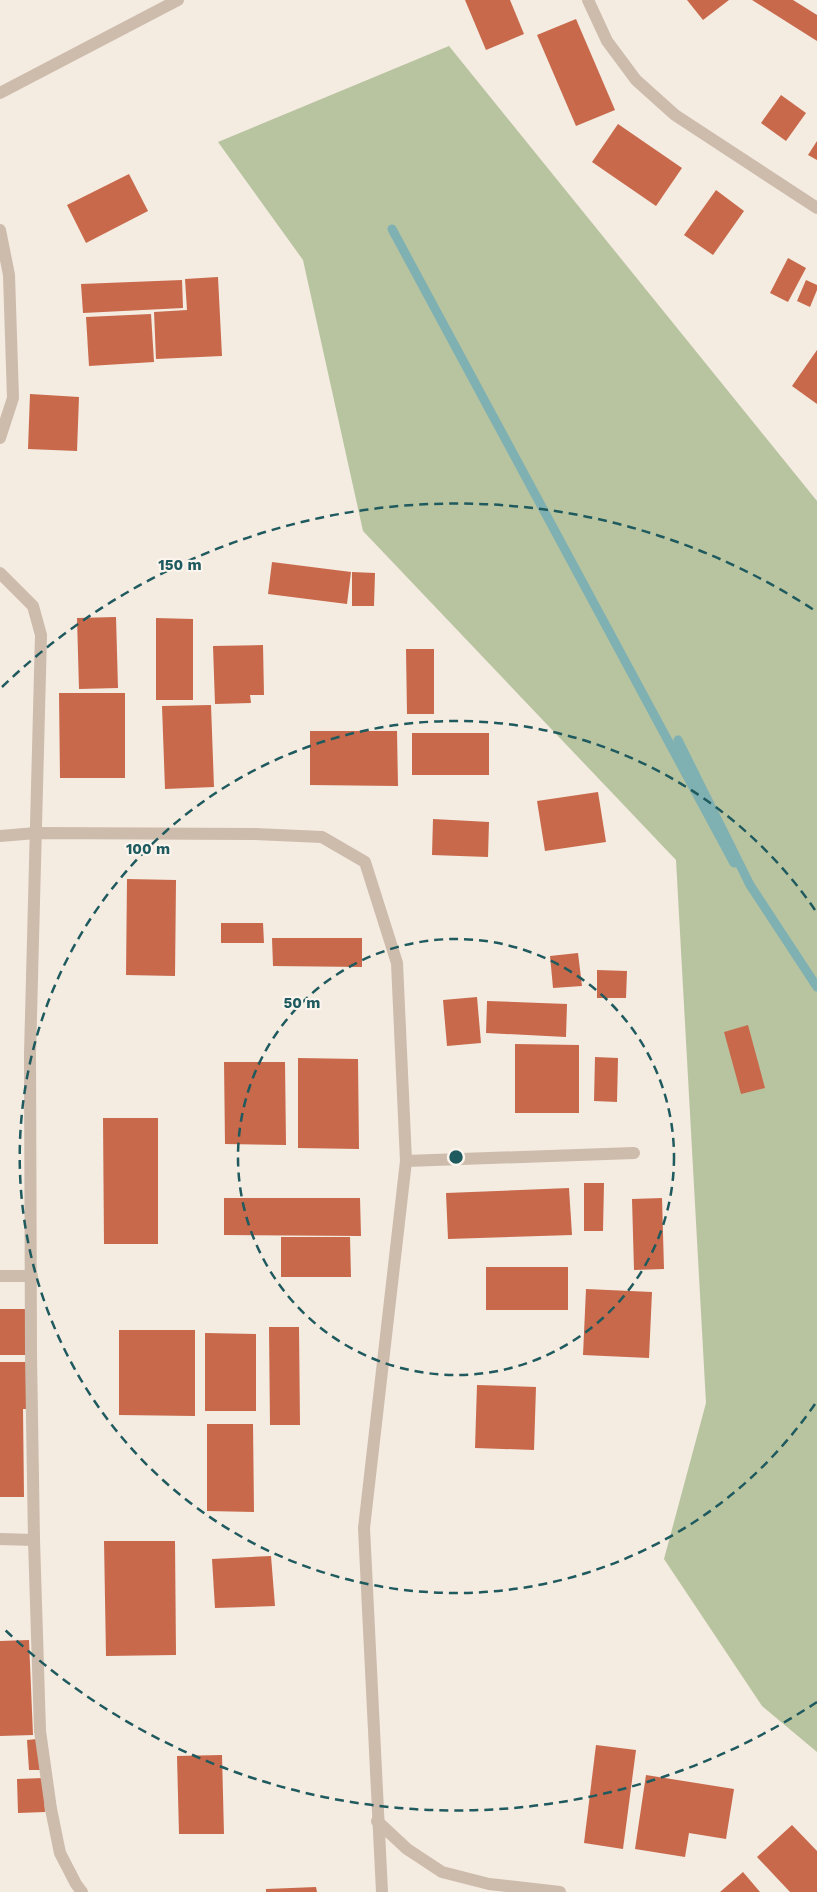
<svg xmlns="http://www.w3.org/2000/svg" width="817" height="1892" viewBox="0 0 817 1892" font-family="'Work Sans',sans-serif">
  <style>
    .green { fill: #b8c4a0 }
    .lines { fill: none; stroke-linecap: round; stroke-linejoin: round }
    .stream { stroke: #7fb0b2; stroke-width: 9 }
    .building { fill: #c8694b }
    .street { stroke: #cdbbac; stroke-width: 12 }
    .ring { fill: none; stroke: #1f5a5e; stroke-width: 2.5; stroke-dasharray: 9 6 }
    .centre { fill: #1f5a5e; stroke: #fbf5ee; stroke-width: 2.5 }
    .ring-label { font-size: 15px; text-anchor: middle; font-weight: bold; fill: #1f5a5e; stroke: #fbf5ee; stroke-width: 4.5; stroke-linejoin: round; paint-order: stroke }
  </style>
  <rect width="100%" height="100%" fill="#f4ebe1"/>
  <path class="green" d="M449,46l368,455v1251l-55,-46 -98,-147 42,-156 -30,-543 -313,-329 -60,-271 -85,-118z"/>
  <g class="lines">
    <path class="stream" d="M392,229l342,634 -56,-123 72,145 67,102"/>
  </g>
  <g class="building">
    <path d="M465,0h45l14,34 -38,16z"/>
    <path d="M687,0h42l-26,20z"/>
    <path d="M752,0h41l24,15v26z"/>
    <path d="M576,19l39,91 -39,16 -39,-91z"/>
    <path d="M781,95l25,18 -20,28 -25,-18z"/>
    <path d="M618,124l64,44 -26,38 -64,-44z"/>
    <path d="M817,141v19l-9,-5z"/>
    <path d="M129,174l19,37 -62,32 -19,-38z"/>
    <path d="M716,190l28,21 -31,44 -29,-20z"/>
    <path d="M788,258l18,10 -18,34 -18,-9z"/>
    <path d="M218,277l4,79 -66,3 -2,-47 33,-2 -2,-31z"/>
    <path d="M182,280l1,28 -100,5 -2,-29z"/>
    <path d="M806,280l11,5v5l-7,17 -13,-6z"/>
    <path d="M151,314l3,48 -65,4 -3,-49z"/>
    <path d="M817,350v54l-25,-18z"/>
    <path d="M30,394l49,3 -2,54 -49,-2z"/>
    <path d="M272,562l79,10 -4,32 -79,-10z"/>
    <path d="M352,572l23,1 -1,33h-22z"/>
    <path d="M116,617l2,71 -39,1 -2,-71z"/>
    <path d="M156,618l37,1v81h-37z"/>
    <path d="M263,645l1,50h-14l1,8 -36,1 -2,-58z"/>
    <path d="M406,649h28v65h-27z"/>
    <path d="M59,693h66v85h-65z"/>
    <path d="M211,705l3,82 -49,2 -3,-83z"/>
    <path d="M310,731h87l1,55 -88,-1z"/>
    <rect x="412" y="733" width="77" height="42"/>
    <path d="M598,792l8,50 -61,9 -8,-50z"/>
    <path d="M433,819l56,3 -1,35 -56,-2z"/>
    <path d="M127,879l49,1 -1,96 -49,-1z"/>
    <path d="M221,923h42l1,20h-43z"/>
    <path d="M272,938h90v29l-89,-1z"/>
    <path d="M578,953l4,33 -29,2 -3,-32z"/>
    <path d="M597,970l30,1 -1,27h-29z"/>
    <path d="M477,997l4,46 -34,3 -4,-46z"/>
    <path d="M487,1001l80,3 -1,33 -80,-4z"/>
    <path d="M748,1025l17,63 -24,6 -17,-62z"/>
    <path d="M515,1044l64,1v68h-64z"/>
    <path d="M595,1057l23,1 -1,44 -23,-1z"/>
    <path d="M298,1058l60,1 1,90 -61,-1z"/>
    <path d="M224,1062h61l1,83 -61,-1z"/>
    <path d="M103,1118h55v126h-54z"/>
    <path d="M584,1183h20l-1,48h-19z"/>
    <path d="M569,1188l3,47 -124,4 -2,-46z"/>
    <path d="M224,1198h136l1,38 -137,-1z"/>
    <path d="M662,1198l2,71 -30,1 -2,-71z"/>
    <path d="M281,1237h69l1,40h-70z"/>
    <rect x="486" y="1267" width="82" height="43"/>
    <path d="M586,1289l66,3 -3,66 -66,-3z"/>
    <rect x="0" y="1309" width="28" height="46"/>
    <path d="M269,1327h30l1,98h-30z"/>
    <path d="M119,1330h76v86l-76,-1z"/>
    <path d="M205,1333l51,1v77h-51z"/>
    <path d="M0,1362h28v47h-5l1,88h-24z"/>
    <path d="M477,1385l59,2 -2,63 -59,-2z"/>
    <path d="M207,1424h46l1,88 -47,-1z"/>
    <path d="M104,1541h71l1,114 -70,1z"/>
    <path d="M271,1556l4,50 -60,2 -3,-49z"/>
    <path d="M29,1640l4,95 -33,1v-95z"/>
    <path d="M37,1739l3,31h-11l-2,-30z"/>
    <path d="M596,1745l40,5 -13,99 -39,-6z"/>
    <path d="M222,1755l2,79h-45l-2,-78z"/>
    <path d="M646,1775l88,14 -8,50 -37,-6 -4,24 -50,-8z"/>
    <path d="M43,1778l2,34 -27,1 -1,-34z"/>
    <path d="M792,1825l25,26v41h-27l-33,-35z"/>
    <path d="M743,1872l17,20h-40z"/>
    <path d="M316,1887l1,5h-51v-3z"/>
  </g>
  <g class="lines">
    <g class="street">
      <path d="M588,0l19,41 29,39 39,35 142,93"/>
      <path d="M0,93l178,-93"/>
      <path d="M0,230l9,45 4,123 -13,40"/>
      <path d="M0,573l33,33 8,29 -11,419 1,301 3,185 6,191 11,78 9,44 16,31 6,8"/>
      <path d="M0,836l36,-3 219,1 67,3 43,25 32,101 9,198 -42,367 18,364"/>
      <path d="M406,1161l228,-8"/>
      <path d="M0,1276h32"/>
      <path d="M0,1539l34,1"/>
      <path d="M377,1821l30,28 35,23 47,12 71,8"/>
    </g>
  </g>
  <g class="ring">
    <circle cx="456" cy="1157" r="218"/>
    <path d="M815 1404A436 436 0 1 1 815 910"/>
    <path d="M817 1702A654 654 0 0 1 2 1627M2 687A654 654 0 0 1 817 612"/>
  </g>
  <circle cx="456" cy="1157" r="8" class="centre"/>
  <g class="ring-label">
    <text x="180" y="570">150 m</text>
    <text x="148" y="854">100 m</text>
    <text x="302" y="1008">50 m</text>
  </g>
</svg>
